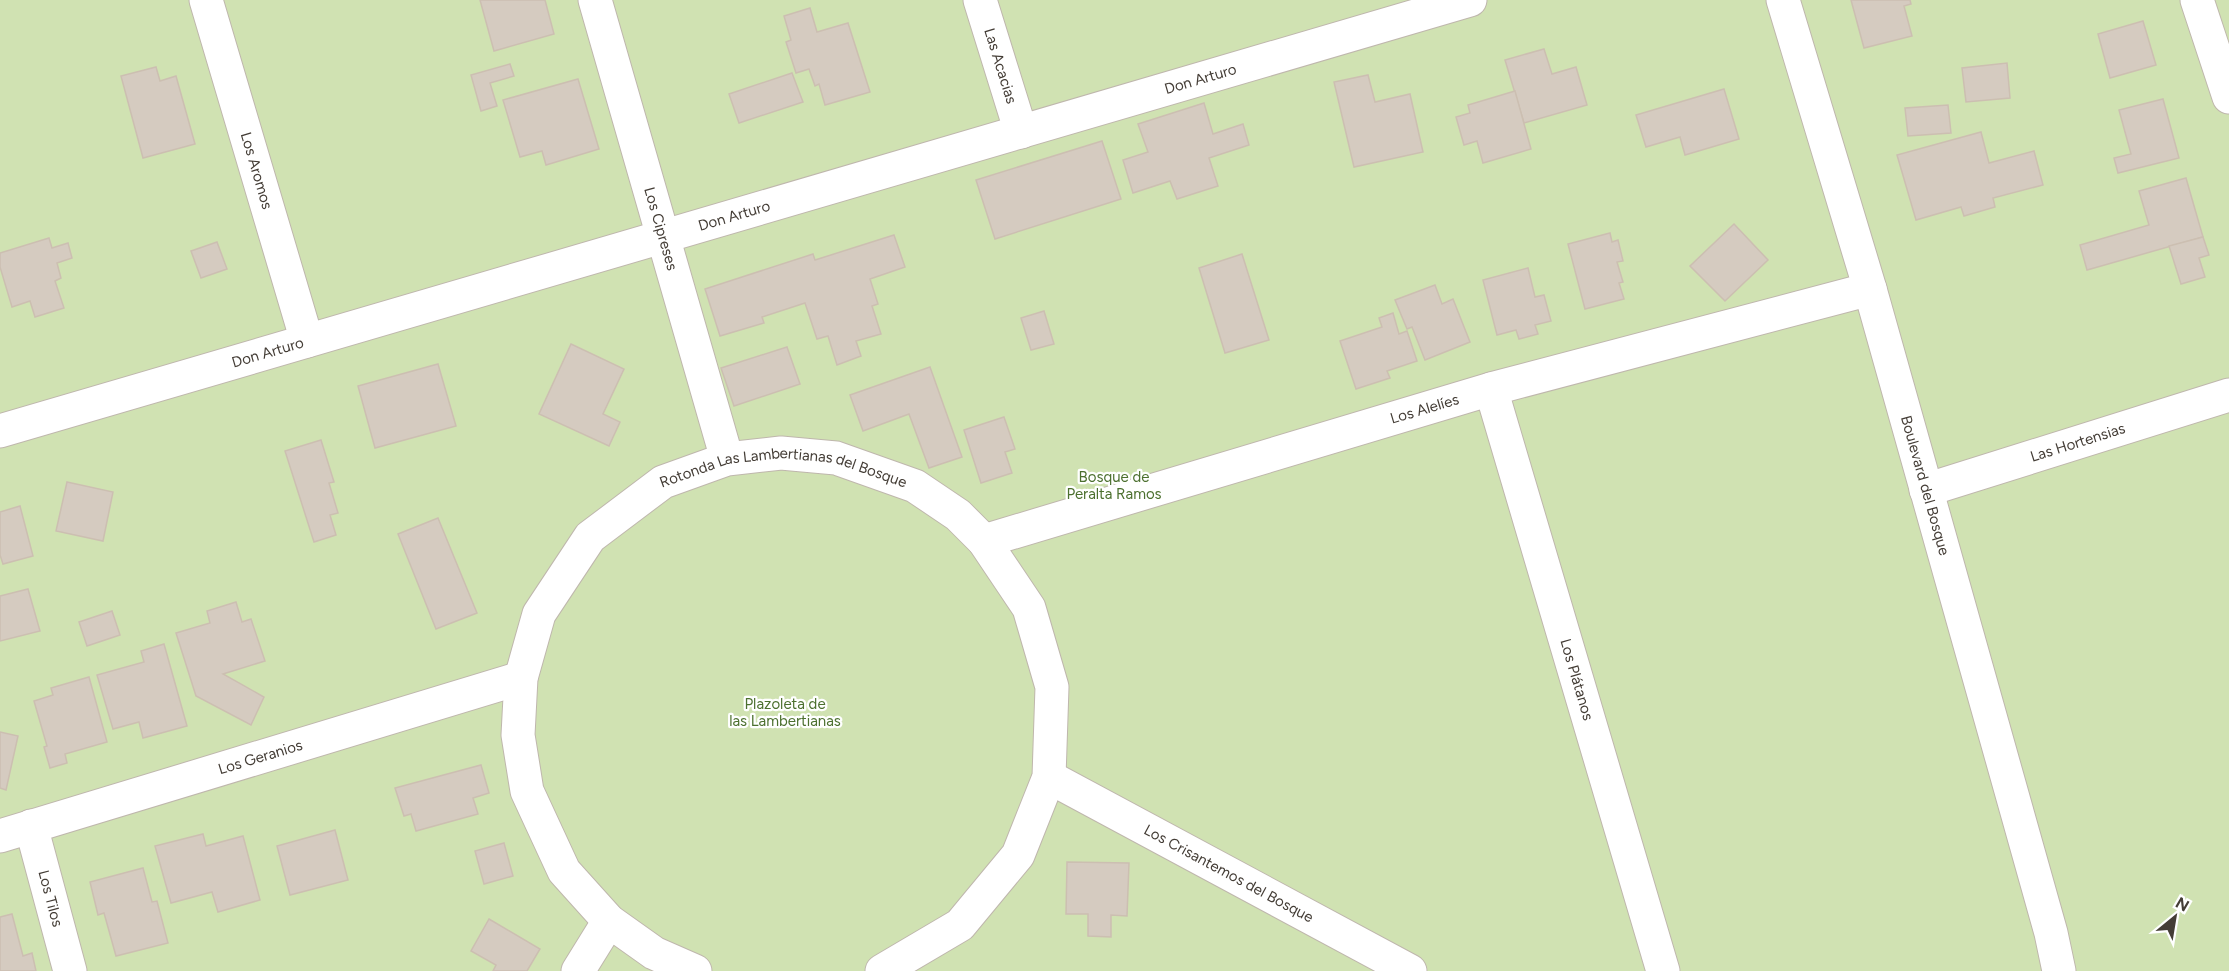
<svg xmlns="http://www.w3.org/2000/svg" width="2229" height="971" viewBox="0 0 2229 971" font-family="Figtree,sans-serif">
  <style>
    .green { fill: #d0e2b2 }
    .building { fill: #d5cbc0; stroke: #ccbfb1; stroke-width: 1.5 }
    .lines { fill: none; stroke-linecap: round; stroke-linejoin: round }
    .street-casing { stroke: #bfb7ad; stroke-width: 35 }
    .street { stroke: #fff; stroke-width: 33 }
    .labels { text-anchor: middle; stroke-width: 4.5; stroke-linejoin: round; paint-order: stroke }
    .street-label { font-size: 15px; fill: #443d36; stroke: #fff }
    .park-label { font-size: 15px; fill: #4c702f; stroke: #fff }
  </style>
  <rect width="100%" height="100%" fill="#f1ede6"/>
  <rect class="green" x="0" y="0" width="2229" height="971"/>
  <g class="building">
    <path d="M480,0h65l9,34 -60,17z"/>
    <path d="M1851,0h59l1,4 -7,2 8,30 -48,12z"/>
    <path d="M810,8l7,24 31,-9 22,69 -45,13 -6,-21 -4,2 -6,-17 -13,4 -10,-31 5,-2 -7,-24z"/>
    <path d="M2143,21l13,44 -46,13 -12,-44z"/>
    <path d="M1544,49l8,25 24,-7 11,38 -63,18 -19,-63z"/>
    <path d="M2007,63l3,35 -44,4 -4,-34z"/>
    <path d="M510,64l4,12 -24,7 7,23 -16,5 -10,-36z"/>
    <path d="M156,67l4,14 16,-5 19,68 -52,14 -22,-82z"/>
    <path d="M792,73l11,29 -64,21 -10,-29z"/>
    <path d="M1368,75l7,27 35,-8 13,58 -69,15 -20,-85z"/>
    <path d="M578,79l21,70 -53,16 -4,-14 -22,6 -17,-57z"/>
    <path d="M1724,89l15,50 -54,16 -5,-18 -34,10 -10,-32z"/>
    <path d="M1515,91l16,58 -48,14 -6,-22 -13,4 -8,-28 14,-4 -2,-8z"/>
    <path d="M2163,99l16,59 -61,15 -4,-15 17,-4 -12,-44z"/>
    <path d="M1204,103l9,31 30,-10 6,21 -40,13 9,28 -41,13 -7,-18 -37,12 -10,-33 25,-8 -10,-28z"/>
    <path d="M1948,105l3,28 -43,3 -3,-28z"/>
    <path d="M1981,132l8,31 45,-12 9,34 -50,13 2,9 -31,9 -3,-9 -45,13 -19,-65z"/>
    <path d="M1102,141l19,58 -126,40 -19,-59z"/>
    <path d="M2186,178l17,59 -116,33 -7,-25 69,-20 -10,-34z"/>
    <path d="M1734,224l34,36 -43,41 -35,-35z"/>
    <path d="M1610,233l2,9 6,-2 5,21 -6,1 6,20 -4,1 5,16 -39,10 -17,-65z"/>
    <path d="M894,235l11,32 -35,12 8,25 -6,2 9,28 -25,7 5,15 -24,9 -9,-29 -11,3 -12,-36 -43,14 2,6 -44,13 -15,-47 108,-35 2,6z"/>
    <path d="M2203,237l6,18 -10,3 6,19 -24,7 -12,-38z"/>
    <path d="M49,238l3,10 16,-5 4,15 -15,5 4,15 -6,3 9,27 -29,9 -5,-16 -18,6 -12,-40v-14z"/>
    <path d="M217,242l10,27 -26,9 -10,-27z"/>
    <path d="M1242,254l27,86 -44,13 -26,-85z"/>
    <path d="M1528,268l7,29 9,-2 7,26 -16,4 3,9 -19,5 -3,-9 -19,5 -14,-55z"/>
    <path d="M1435,285l7,19 11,-5 17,43 -45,18 -13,-33 -5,2 -12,-29z"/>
    <path d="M1044,311l10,33 -23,6 -10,-32z"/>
    <path d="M1393,313l6,21 8,-3 10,30 -30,10 3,7 -34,11 -16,-48 42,-14 -3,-9z"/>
    <path d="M571,344l53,25 -21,45 17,8 -11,24 -70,-32z"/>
    <path d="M787,347l13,37 -66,22 -13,-38z"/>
    <path d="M438,364l18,62 -81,22 -17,-62z"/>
    <path d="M930,367l32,90 -33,11 -20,-54 -46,17 -13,-36z"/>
    <path d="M1004,417l11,32 -10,3 7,21 -31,10 -17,-53z"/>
    <path d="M321,440l13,42 -5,1 9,30 -8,2 6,20 -22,7 -29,-91z"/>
    <path d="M67,482l46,10 -10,49 -47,-10z"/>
    <path d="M20,506l13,50 -30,8 -3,-9v-43z"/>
    <path d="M438,518l39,95 -41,16 -38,-95z"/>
    <path d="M28,589l12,42 -40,10v-45z"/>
    <path d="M236,602l6,20 9,-3 14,42 -42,13 41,23 -13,28 -55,-29 -20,-63 34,-10 -3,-12z"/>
    <path d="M112,611l8,24 -33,11 -8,-24z"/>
    <path d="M164,644l23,82 -44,12 -4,-16 -26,7 -16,-54 47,-13 -3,-11z"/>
    <path d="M89,677l18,65 -42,12 2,9 -17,5 -6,-21 3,-1 -13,-45 19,-6 -2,-7z"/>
    <path d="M0,732l18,4 -12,54 -6,-2z"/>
    <path d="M481,765l8,28 -16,5 5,16 -62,17 -5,-17 -7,2 -9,-28z"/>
    <path d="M335,830l13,50 -58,15 -13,-49z"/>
    <path d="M203,834l3,12 37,-10 17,64 -42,12 -6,-20 -41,11 -16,-57z"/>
    <path d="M504,843l9,33 -29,8 -9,-33z"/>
    <path d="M1067,862l62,1 -2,53 -16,-1v22l-23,-1v-22h-22z"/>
    <path d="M143,868l9,34 5,-1 11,42 -52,13 -12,-43 -6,2 -8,-33z"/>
    <path d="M12,914l11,42 9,-3 4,18h-36v-54z"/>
    <path d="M489,919l51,30 -13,22h-34l3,-6 -25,-14z"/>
  </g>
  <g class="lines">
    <g class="street-casing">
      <g id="street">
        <path id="s1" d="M206,0l101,341"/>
        <path id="s2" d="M595,0l132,459"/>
        <path id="s3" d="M980,0l41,132"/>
        <path id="s4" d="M1783,0l87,289 181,644 8,38"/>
        <path d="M2197,0l32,97"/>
        <path id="s5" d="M1491,389l172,582"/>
        <path id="s6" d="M0,431l1470,-431"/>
        <path id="s7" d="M1926,490l303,-95"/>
        <path id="s8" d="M984,541l507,-152 379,-100"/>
        <path id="s9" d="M1049,777l361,194"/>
        <path id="s10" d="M31,826l39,145"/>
        <path id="s11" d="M0,836l521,-158"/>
        <path d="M578,971l31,-50"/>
        <path id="s12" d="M695,971l-41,-18 -45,-32 -45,-50 -37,-80 -9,-56 3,-57 18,-64 51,-77 73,-55 64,-23 54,-6 55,5 79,28 43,29 26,26 45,67 23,79 -3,90 -31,78 -58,70 -78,46"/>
      </g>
    </g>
    <use href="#street" class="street"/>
  </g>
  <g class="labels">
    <g class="street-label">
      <text dy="5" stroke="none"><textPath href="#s3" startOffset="69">Las Acacias</textPath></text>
      <text dy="5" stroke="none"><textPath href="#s6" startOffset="1251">Don Arturo</textPath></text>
      <text dy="5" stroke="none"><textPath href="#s1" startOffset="178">Los Aromos</textPath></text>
      <text dy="5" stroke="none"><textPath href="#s6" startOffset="765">Don Arturo</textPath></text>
      <text dy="5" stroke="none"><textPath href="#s2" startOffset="238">Los Cipreses</textPath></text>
      <text dy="5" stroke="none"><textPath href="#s6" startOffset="279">Don Arturo</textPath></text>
      <text dy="5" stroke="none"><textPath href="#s8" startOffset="460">Los Alelíes</textPath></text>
      <text dy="5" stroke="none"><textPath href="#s7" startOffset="159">Las Hortensias</textPath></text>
      <text dy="5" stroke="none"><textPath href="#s4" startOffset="506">Boulevard del Bosque</textPath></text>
      <text dy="5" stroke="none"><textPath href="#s12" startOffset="744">Rotonda Las Lambertianas del Bosque</textPath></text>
      <text dy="5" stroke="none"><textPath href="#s5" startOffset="303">Los Plátanos</textPath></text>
      <text dy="5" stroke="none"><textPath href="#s11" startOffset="272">Los Geranios</textPath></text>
      <text dy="5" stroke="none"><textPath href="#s9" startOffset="204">Los Crisantemos del Bosque</textPath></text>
      <text dy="5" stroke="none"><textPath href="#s10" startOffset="75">Los Tilos</textPath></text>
    </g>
    <g class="park-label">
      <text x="1114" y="482">Bosque de<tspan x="1114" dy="17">Peralta Ramos</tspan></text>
      <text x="785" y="709">Plazoleta de<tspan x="785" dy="17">las Lambertianas</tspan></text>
    </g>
  </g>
  <g transform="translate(2175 917) rotate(30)" stroke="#ffffff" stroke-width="4.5" paint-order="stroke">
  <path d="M0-4.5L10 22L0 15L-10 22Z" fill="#443d36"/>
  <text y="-9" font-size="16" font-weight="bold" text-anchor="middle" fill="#443d36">N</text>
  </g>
</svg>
